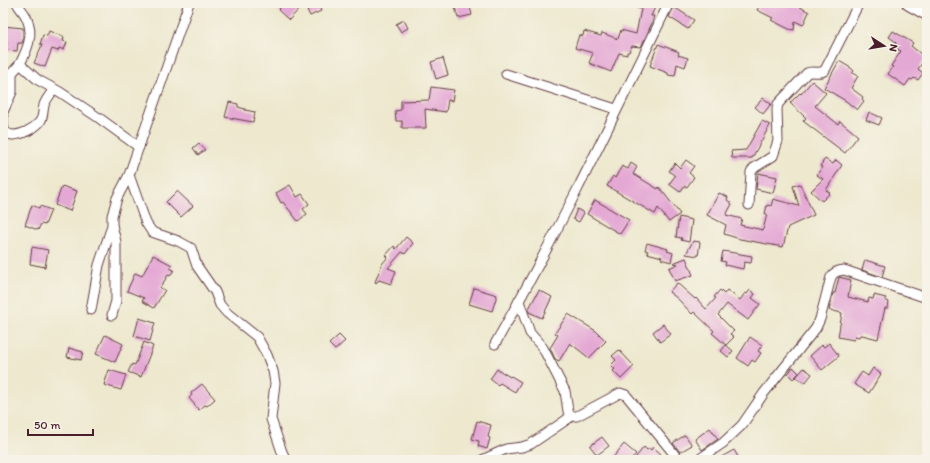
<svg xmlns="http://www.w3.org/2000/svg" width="930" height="463" viewBox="0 0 930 463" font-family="Itim,sans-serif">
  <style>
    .building { fill: #e4a8d4 }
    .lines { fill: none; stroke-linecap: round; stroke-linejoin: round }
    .street-casing { stroke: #623d43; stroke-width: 11 }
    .primary-casing { stroke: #623d43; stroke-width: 16 }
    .street { stroke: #fff; stroke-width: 9 }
    .primary { stroke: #fff; stroke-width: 14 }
  </style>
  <rect width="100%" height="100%" fill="#f7f3e8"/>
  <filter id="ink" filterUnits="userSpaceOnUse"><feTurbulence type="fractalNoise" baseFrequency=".025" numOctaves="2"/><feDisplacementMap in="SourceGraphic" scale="8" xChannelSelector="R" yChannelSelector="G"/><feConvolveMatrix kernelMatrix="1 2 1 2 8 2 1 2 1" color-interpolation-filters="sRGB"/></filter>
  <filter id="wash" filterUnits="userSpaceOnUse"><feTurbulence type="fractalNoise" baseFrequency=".012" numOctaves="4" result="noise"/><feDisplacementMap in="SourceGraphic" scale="16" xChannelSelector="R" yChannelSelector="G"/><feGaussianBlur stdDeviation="0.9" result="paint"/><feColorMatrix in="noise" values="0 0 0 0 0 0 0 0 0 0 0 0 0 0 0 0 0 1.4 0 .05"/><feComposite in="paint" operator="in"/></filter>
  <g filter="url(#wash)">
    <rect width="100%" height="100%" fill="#ede8ce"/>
    <g id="blocks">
      <g class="building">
        <path d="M285,3h11l5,4 -12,13 -11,-10z"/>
        <path d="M454,3h15l3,12 -14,3z"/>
        <path d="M626,3h31l-6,13h3l-2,7 -11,24 -9,-1 -3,6h-2v3l-8,-2 -8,19 -22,-9 4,-10 -18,-5 4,-13 4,1 1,-5 17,5 1,-3 16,6 3,-9 15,4 5,-25 -15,-4z"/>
        <path d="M761,3h41l-2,4 9,5 -6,13 -8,-4 -1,9 -5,-1 -18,-9 2,-2 -16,-8z"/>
        <path d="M318,4l3,7 -11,5 -3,-6z"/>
        <path d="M674,7l20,13 -6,9 -19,-12z"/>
        <path d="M404,20l4,8 -7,4 -5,-8z"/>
        <path d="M3,26l20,2v13l-1,2h-4l-1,8 -11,-1 1,-8h-4z"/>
        <path d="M49,31l15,6 -1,4 4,1 -3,8 -5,-2 -1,3 -6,-2 -7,18 -11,-4 8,-18 -2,-1 3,-9 4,1z"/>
        <path d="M893,31l20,12 -2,3 15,12 -8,11 5,4 -5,7 -4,-2 -2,2 -2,-1 -5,7 -17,-12 5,-7 -2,-1 10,-15 -4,-2 2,-3 -4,-3 1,-1 -7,-5z"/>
        <path d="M658,44l21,8 -1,3 10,3 -3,9 -8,-3 -2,12 -7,-1v-2l-18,-7z"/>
        <path d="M443,58l5,17 -12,4 -5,-17z"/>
        <path d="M839,61l12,7 3,3 -2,2 6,3 -7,12 12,9 -1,2 2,2 -7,9 -11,-9 -22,-13z"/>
        <path d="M812,81l14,12 -11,13 23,18 2,-3 18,15 -13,17 -42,-32 3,-3 -16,-15 10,-10 1,1z"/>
        <path d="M431,87l23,3 -2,11 -4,-1 -2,12 -21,-3 1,19h-24v-7h-6l-1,-10 6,-1v-9l28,-1z"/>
        <path d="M763,98l8,6 -8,10 -8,-7z"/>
        <path d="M229,102l9,2v3l7,2v1l10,2 -2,10 -28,-5z"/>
        <path d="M869,112l13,6 -3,7 -13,-5z"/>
        <path d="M762,121l8,4 -18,33h-20l-1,-7 15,-1z"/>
        <path d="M199,143l6,7 -7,5 -5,-7z"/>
        <path d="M825,159l8,5 3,-4 6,5 -16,25 4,3 -8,8 -11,-10 12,-12 -6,-4 5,-8 -2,-1z"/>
        <path d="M686,160l8,6 -5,7 5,4 -7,10 -2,-1 -5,6 -11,-8 6,-8 -6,-5 6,-8 5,5z"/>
        <path d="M631,163l6,4 -4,7 25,15 1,-2 21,27 -11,8 -11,-14 -3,6 -48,-28 6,-10 2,2 7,-12 6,3z"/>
        <path d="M758,173l19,4 -4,16 -17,-4z"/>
        <path d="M800,184l14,31 -26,12 -5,20 -43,-8 -16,-5 2,-9 -19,-10 12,-22 9,4 -1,3 5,4 -6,11 16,4 -2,6 23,5 4,-16h-2l2,-9 4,1 2,-7 26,7 -6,-20z"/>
        <path d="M290,185l7,12 5,-3 7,10 -6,5 4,5 -9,7 -15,-19 -2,1 -5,-10z"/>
        <path d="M62,186l15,5 -7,20 -15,-6z"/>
        <path d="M177,191l16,15 -12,11 -15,-15z"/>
        <path d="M595,200l34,20 -9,14 -33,-20z"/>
        <path d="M32,205l7,3 1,-2 11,4 -6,15 -4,-1 -3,6 -13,-5z"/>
        <path d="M577,209l7,4 -5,9 -6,-3z"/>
        <path d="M679,217l13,3 -3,22 -8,-2 1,-2 -6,-1z"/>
        <path d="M406,237l7,6 -8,11 -3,-2 -14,16 8,3 -5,13 -12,-4 -3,3 -1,-1 7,-18 6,-7 -2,-2 8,-9 2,3z"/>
        <path d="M693,241l7,1 -2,14 -12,-2z"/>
        <path d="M647,243l21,6 -1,2 6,2 -2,9 -10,-3 1,-2 -15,-4 1,-2 -3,-1z"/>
        <path d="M32,247l16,3 -3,17 -15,-3z"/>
        <path d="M723,251l29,5 -1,7 -7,-1 -1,7 -18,-4 1,-3 -5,-1z"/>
        <path d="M153,255l19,10 -2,3 4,2 -4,6 -2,-1 -8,13 5,2 -11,18 -12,-7 2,-3 -17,-7 8,-18 7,3z"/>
        <path d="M686,258l7,17 -18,6 -6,-13 9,-4 -5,-1z"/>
        <path d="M865,260l20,6 -3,11 -20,-7z"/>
        <path d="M839,277l12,3 -3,17 20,5 1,-4 4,1 1,-4 12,3 -1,2 4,2 -1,6h-3l-7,31 -16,-4h-2l-1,2 -4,-1 -1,4 -16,-3 4,-24 -13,-3 4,-17h2z"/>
        <path d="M677,283l18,16 1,-1 10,11 10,-11 -2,-1 6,-7 4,4 3,-4 13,10 5,-7 2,1 3,-4 5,4 -3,4 8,6 -12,16 -21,-16 -9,11 16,16 -4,3 4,3 -8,8 7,6 -5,6 -7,-6 5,-6 -14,-12 2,-2 -20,-19 -2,2 -14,-15 -9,-7z"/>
        <path d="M474,288l23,7 -5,16 -23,-7z"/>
        <path d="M539,290l13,7 -10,21 -13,-6 -1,-2z"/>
        <path d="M568,314l28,17 10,10 -17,17 -19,-15 -11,18 -4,-2 -5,-11 8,-13 -3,-2z"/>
        <path d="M139,318l16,5 -5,18 -16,-5z"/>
        <path d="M663,324l8,10 -11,8 -7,-10z"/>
        <path d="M105,335l18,9 -8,18 -19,-8z"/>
        <path d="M339,335l6,6 -10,9 -6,-6z"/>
        <path d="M750,337l12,8 -4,6 3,2 -6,9 -3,-2 -4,6 -11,-8z"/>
        <path d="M144,342l9,4 -12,31 -13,-5 4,-8 3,1z"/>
        <path d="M829,343l10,13 -17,14 -12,-14 12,-11 2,2z"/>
        <path d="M69,348l14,4 -2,8 -14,-3z"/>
        <path d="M619,350l15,16 -13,13 -8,-8 2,-2 -4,-4 5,-5 -4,-4z"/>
        <path d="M793,367l6,6 -6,6 -5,-5z"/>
        <path d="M804,368l8,6 -7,9 -9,-6z"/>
        <path d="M873,368l8,6 -12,19 -15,-9 8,-12 6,4z"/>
        <path d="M497,369l13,8 1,-1 10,6 -6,10 -15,-9 -2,2 -8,-6z"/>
        <path d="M109,370l17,5 -5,15 -17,-5z"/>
        <path d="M202,384l13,15 -8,7 -2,-1 -6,5 -10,-12 3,-3 -1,-2z"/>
        <path d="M477,421l14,4 -3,12 2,1 -3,11 -9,-3 1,-5 -7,-2z"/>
        <path d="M710,428l8,11 -16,11 -7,-11z"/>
        <path d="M685,435l7,10 -12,7 -7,-9z"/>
        <path d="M602,437l7,9 -12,9 -7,-9z"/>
        <path d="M624,444l12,10 -5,6h-20z"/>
        <path d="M644,447l3,3 2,-2 2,2 2,-3 8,7 -2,2 5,4h-24l-4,-3z"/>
        <path d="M734,450l6,10h-24z"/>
      </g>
    </g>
  </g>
  <g filter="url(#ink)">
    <use href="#blocks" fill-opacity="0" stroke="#623d43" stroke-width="1"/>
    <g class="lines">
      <g class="street-casing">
        <g id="street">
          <path d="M17,3c3,6 8,10 10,16 7,16 0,31 -7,45l18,16 22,12 39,26 40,29"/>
          <path d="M506,74l110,35"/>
          <path d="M3,112l9,-20v-19l8,-9"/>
          <path d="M3,117c0,3 0,9 1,12 5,14 32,0 37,-9 2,-4 2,-10 3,-15 2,-6 7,-11 10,-16"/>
          <path d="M129,175l17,48 6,9 26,9 13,7 6,18 18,26 5,13 7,8 30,24 10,18 6,16 2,12 -4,36 11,33 4,8"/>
          <path d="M749,205l2,-33 3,-4 19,-12 5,-15 -1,-32 1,-5 29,-31c6,-3 13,2 18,-3l34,-67"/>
          <path d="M519,301l11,32 13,15 22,43 3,20 1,3 3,2"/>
          <path d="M91,310l8,-45 13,-39"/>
          <path d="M112,315l4,-14v-59l-4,-17v-9l5,-18 12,-23 60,-172"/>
          <path d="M495,344c63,-111 118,-226 174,-341"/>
          <path d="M482,460l24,-11 16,-2 9,-3 41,-28h5l43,-23 6,2 53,65"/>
          <path d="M698,460l25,-17 19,-18 22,-32 52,-65 4,-9 11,-42c3,-5 6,-6 13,-7l83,28"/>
        </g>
      </g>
      <g class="primary-casing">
        <path id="primary" d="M909,3l18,10"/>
      </g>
      <use href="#street" class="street"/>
      <use href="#primary" class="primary"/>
    </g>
  </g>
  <rect width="930" height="463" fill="none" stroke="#f7f3e8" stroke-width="16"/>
  <g transform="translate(884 46) rotate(102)" stroke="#f7f3e8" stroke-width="3" paint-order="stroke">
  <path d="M0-3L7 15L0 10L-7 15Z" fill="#4a1f2b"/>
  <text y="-6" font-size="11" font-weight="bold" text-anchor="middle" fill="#4a1f2b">N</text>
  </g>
  <path d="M28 429v6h65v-6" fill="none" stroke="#4a1f2b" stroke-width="2"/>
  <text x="34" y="429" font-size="12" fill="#4a1f2b" stroke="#f7f3e8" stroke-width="3" paint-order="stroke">50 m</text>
</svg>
